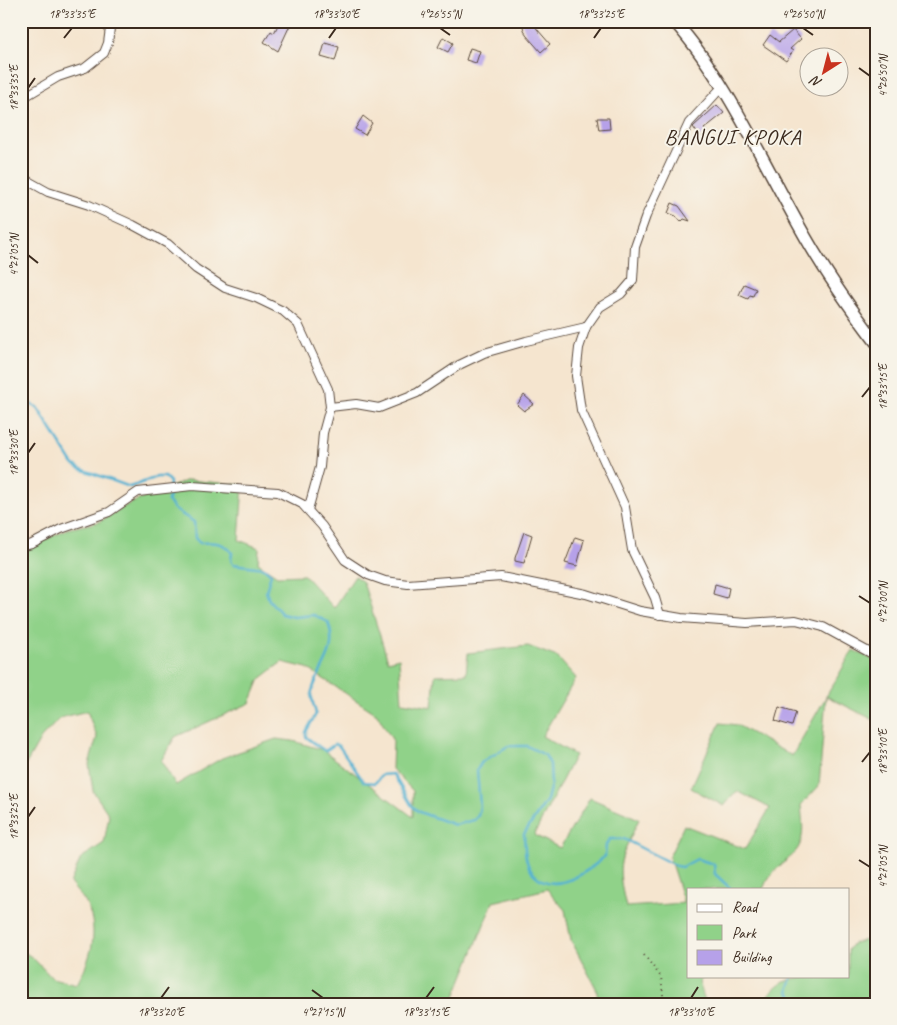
<svg xmlns="http://www.w3.org/2000/svg" width="897" height="1025" viewBox="0 0 897 1025" font-family="Caveat,sans-serif">
  <style>
    .green { fill: #90d289; stroke: #667e54; fill-rule: evenodd }
    .lines { fill: none; stroke-linecap: round; stroke-linejoin: round }
    .stream { stroke: #55b2d3; stroke-width: 2.5 }
    .building { fill: #b6a1e9 }
    .street-casing { stroke: #574639; stroke-width: 10 }
    .secondary-casing { stroke: #574639; stroke-width: 14 }
    .path { stroke: #574639; stroke-width: 2; stroke-dasharray: 1 4; stroke-linecap: butt }
    .street { stroke: #fff; stroke-width: 8 }
    .secondary { stroke: #fff; stroke-width: 11 }
    .ticks { fill: none; stroke: #3b2a1e; stroke-width: 2 }
    .labels { text-anchor: middle; stroke-width: 4; stroke-linejoin: round; paint-order: stroke }
    .quarter-label { font-size: 22px; letter-spacing: 1px; fill: #3b2a1e; stroke: #f7f3e8 }
    .neatline { fill: none; stroke: #3b2a1e; stroke-width: 2 }
    .ticks-label { font-size: 12px; text-anchor: middle; fill: #3b2a1e }
  </style>
  <rect width="100%" height="100%" fill="#f7f3e8"/>
  <filter id="ink" filterUnits="userSpaceOnUse"><feTurbulence type="fractalNoise" baseFrequency=".02" numOctaves="2"/><feDisplacementMap in="SourceGraphic" scale="10" xChannelSelector="R" yChannelSelector="G"/><feConvolveMatrix kernelMatrix="1 2 1 2 8 2 1 2 1" color-interpolation-filters="sRGB"/></filter>
  <filter id="wash" filterUnits="userSpaceOnUse"><feTurbulence type="fractalNoise" baseFrequency=".0096" numOctaves="4" result="noise"/><feDisplacementMap in="SourceGraphic" scale="20" xChannelSelector="R" yChannelSelector="G"/><feGaussianBlur stdDeviation="1.12" result="paint"/><feColorMatrix in="noise" values="0 0 0 0 0 0 0 0 0 0 0 0 0 0 0 0 0 1.4 0 .05"/><feComposite in="paint" operator="in"/></filter>
  <g filter="url(#wash)">
    <rect width="100%" height="100%" fill="#f5e5cf"/>
    <g class="green">
      <path d="M188,480l55,5 -4,55 20,8 -1,15 19,13 27,-1 30,33 21,-32 8,6 25,79 11,-3 3,44 30,5 3,-32 31,-1 2,-21 60,-7 29,11 19,21 -34,58 33,19 -41,80 26,13 30,-50 49,21c-19,42 -24,41 -13,88l58,-4 -15,-46 15,-32 61,24 25,-41 -33,-17 -13,15 -33,-18 29,-65 17,2 55,31 61,-106 23,11v60l-50,-25 -7,90 -18,19c1,14 5,34 -5,46 -12,14 -26,19 -33,38h-75v87h17l-6,6 7,22h-107l-3,-16 -25,-48 -6,-30 -18,-21 -54,13 -41,102h-431v-54l12,8 19,20 25,6c13,-24 23,-51 10,-79 -4,-8 -12,-15 -17,-22l11,-25 23,-15 5,-28 -16,-24 -4,-27 8,-27 -10,-26 -27,7 -19,20 -20,35v-221l46,-23 32,-7 30,-18zM282,662l25,6 70,46 16,27 -1,28 21,22v26l-90,-67 -30,-9 -17,-2 -54,19 -46,27 -15,-24 14,-24 75,-34 10,-24z"/>
      <path d="M876,938v66h-106v-11l14,-12 23,-5h41v-26l5,-7z"/>
    </g>
    <g class="lines">
      <g class="stream">
        <path d="M21,399l16,8 36,57 8,5 49,18 27,-10h8l5,5 -2,19 7,9 19,12 1,16 5,5c13,-1 24,-2 32,10l-1,7 2,4 31,4 7,6 -5,17 3,9 13,14 12,3 20,-2 14,7c11,31 -8,43 -16,69 -2,7 3,17 4,23l-10,18v5l19,14 10,-7 4,2 25,36 11,1 7,-8 11,-1 19,32 7,6 36,13 19,-5 4,-4 2,-10 -3,-36 5,-8 26,-16h19l18,9 5,9 1,20 -4,16 -23,34c1,12 0,31 10,40 21,22 54,-2 71,-18l1,-11 4,-6h14l52,27 6,1 15,-8 17,5 1,10 16,15"/>
        <path d="M792,1004l2,-4 -6,-10 5,-14"/>
      </g>
    </g>
    <g id="blocks">
      <g class="building">
        <path d="M280,21h12l-14,30 -14,-9 7,-11 3,2z"/>
        <path d="M521,21h13l3,8 13,15 -9,8 -15,-17z"/>
        <path d="M793,30l8,9 -11,10 3,2 -7,10 -23,-16 7,-10 9,7z"/>
        <path d="M443,37l10,6 -5,9 -10,-5z"/>
        <path d="M325,43l14,4 -4,14 -14,-4z"/>
        <path d="M470,48l10,3 -4,12 -10,-3z"/>
        <path d="M717,105l7,8 -20,16 3,3 -6,6 -8,-11z"/>
        <path d="M363,116l9,7 -7,12 -10,-6z"/>
        <path d="M597,118h12l1,11 -11,1z"/>
        <path d="M672,203l7,3 11,15 -6,-2 -3,3 -5,-6 -8,-3z"/>
        <path d="M744,284l12,5 -3,7 -3,-1 -2,4 -9,-4z"/>
        <path d="M524,395l10,9 -10,7 -7,-6z"/>
        <path d="M524,532l8,3 -8,28 -9,-2v-3z"/>
        <path d="M575,537l9,3 -7,26 -12,-3z"/>
        <path d="M715,584l14,4 -2,10 -14,-4z"/>
        <path d="M779,707l17,5 -4,14 -17,-5z"/>
      </g>
    </g>
  </g>
  <g filter="url(#ink)">
    <use href="#blocks" fill-opacity="0" stroke="#574639" stroke-width="1"/>
    <g class="lines">
      <g class="street-casing">
        <g id="street">
          <path d="M21,99l37,-22 27,-9 19,-15 4,-10 3,-22"/>
          <path d="M21,177l27,15 41,13 44,20 35,19 28,25 29,19 31,10 27,13 15,13 30,65 2,18 -7,26 -3,34 -12,43"/>
          <path d="M330,407l26,-3 23,4 38,-15 42,-28 25,-12 42,-12 60,-14"/>
          <path d="M21,547l11,-3 29,-15 48,-17 29,-20 54,-6 86,6 24,12 20,22 23,34 23,15 17,6 23,3 93,-7 85,17 54,17 41,7 66,5 49,-3 27,7 53,29"/>
          <path d="M660,615l-5,-17 -23,-48 -7,-43 -44,-97 -5,-34 3,-28 7,-21 14,-20 21,-13 12,-14 2,-33 11,-31 43,-93 32,-35"/>
        </g>
      </g>
      <g class="secondary-casing">
        <path id="secondary" d="M674,21c54,60 92,148 132,217 21,37 45,71 70,104"/>
      </g>
      <path class="path" d="M644,955l17,22 3,27"/>
      <use href="#street" class="street"/>
      <use href="#secondary" class="secondary"/>
    </g>
  </g>
  <path class="ticks" d="M440,28l10,7M803,28l10,7M64,38l8,-10M329,38l7,-10M594,38l7,-10M859,68l11,8M28,88l7,-10M28,255l10,8M862,397l8,-10M28,453l7,-10M859,596l11,7M862,762l8,-10M28,817l7,-10M859,860l11,7M312,990l11,8M161,998l8,-11M426,998l8,-11M691,998l7,-11"/>
  <g class="labels">
    <g class="quarter-label">
      <text x="733" y="144">BANGUI KPOKA</text>
    </g>
  </g>
  <rect width="897" height="1025" fill="none" stroke="#f7f3e8" stroke-width="55"/>
  <rect x="687" y="888" width="162" height="90" fill="#f7f3e8" stroke="#aca397"/>
  <rect x="697" y="904" width="25" height="8" fill="#ffffff" stroke="#aca397"/>
  <text x="732" y="912" font-size="15" fill="#3b2a1e">Road</text>
  <rect x="697" y="925" width="25" height="15" fill="#90d289" stroke="#aca397"/>
  <text x="732" y="938" font-size="15" fill="#3b2a1e">Park</text>
  <rect x="697" y="950" width="25" height="15" fill="#b6a1e9" stroke="#aca397"/>
  <text x="732" y="962" font-size="15" fill="#3b2a1e">Building</text>
  <g transform="translate(824 72) rotate(216)"><circle r="24" fill="#f7f3e8" stroke="#aca397"/>
  <path d="M0-4L9 19L0 12L-9 19Z" fill="#c8321e"/>
  <text y="-8" font-size="14" font-weight="bold" text-anchor="middle" fill="#3b2a1e">N</text>
  </g>
  <rect x="28" y="28" width="842" height="970" class="neatline"/>
  <g class="ticks-label">
    <text x="72" y="18">18°33'35"E</text>
    <text x="336" y="18">18°33'30"E</text>
    <text x="440" y="18">4°26'55"N</text>
    <text x="601" y="18">18°33'25"E</text>
    <text x="803" y="18">4°26'50"N</text>
    <text transform="translate(883 76) rotate(-90)" y="4">4°26'50"N</text>
    <text transform="translate(14 88) rotate(-90)" y="4">18°33'35"E</text>
    <text transform="translate(14 255) rotate(-90)" y="4">4°27'05"N</text>
    <text transform="translate(883 387) rotate(-90)" y="4">18°33'15"E</text>
    <text transform="translate(14 453) rotate(-90)" y="4">18°33'30"E</text>
    <text transform="translate(883 603) rotate(-90)" y="4">4°27'00"N</text>
    <text transform="translate(883 752) rotate(-90)" y="4">18°33'10"E</text>
    <text transform="translate(14 817) rotate(-90)" y="4">18°33'25"E</text>
    <text transform="translate(883 867) rotate(-90)" y="4">4°27'05"N</text>
    <text x="161" y="1016">18°33'20"E</text>
    <text x="323" y="1016">4°27'15"N</text>
    <text x="426" y="1016">18°33'15"E</text>
    <text x="691" y="1016">18°33'10"E</text>
  </g>
</svg>
